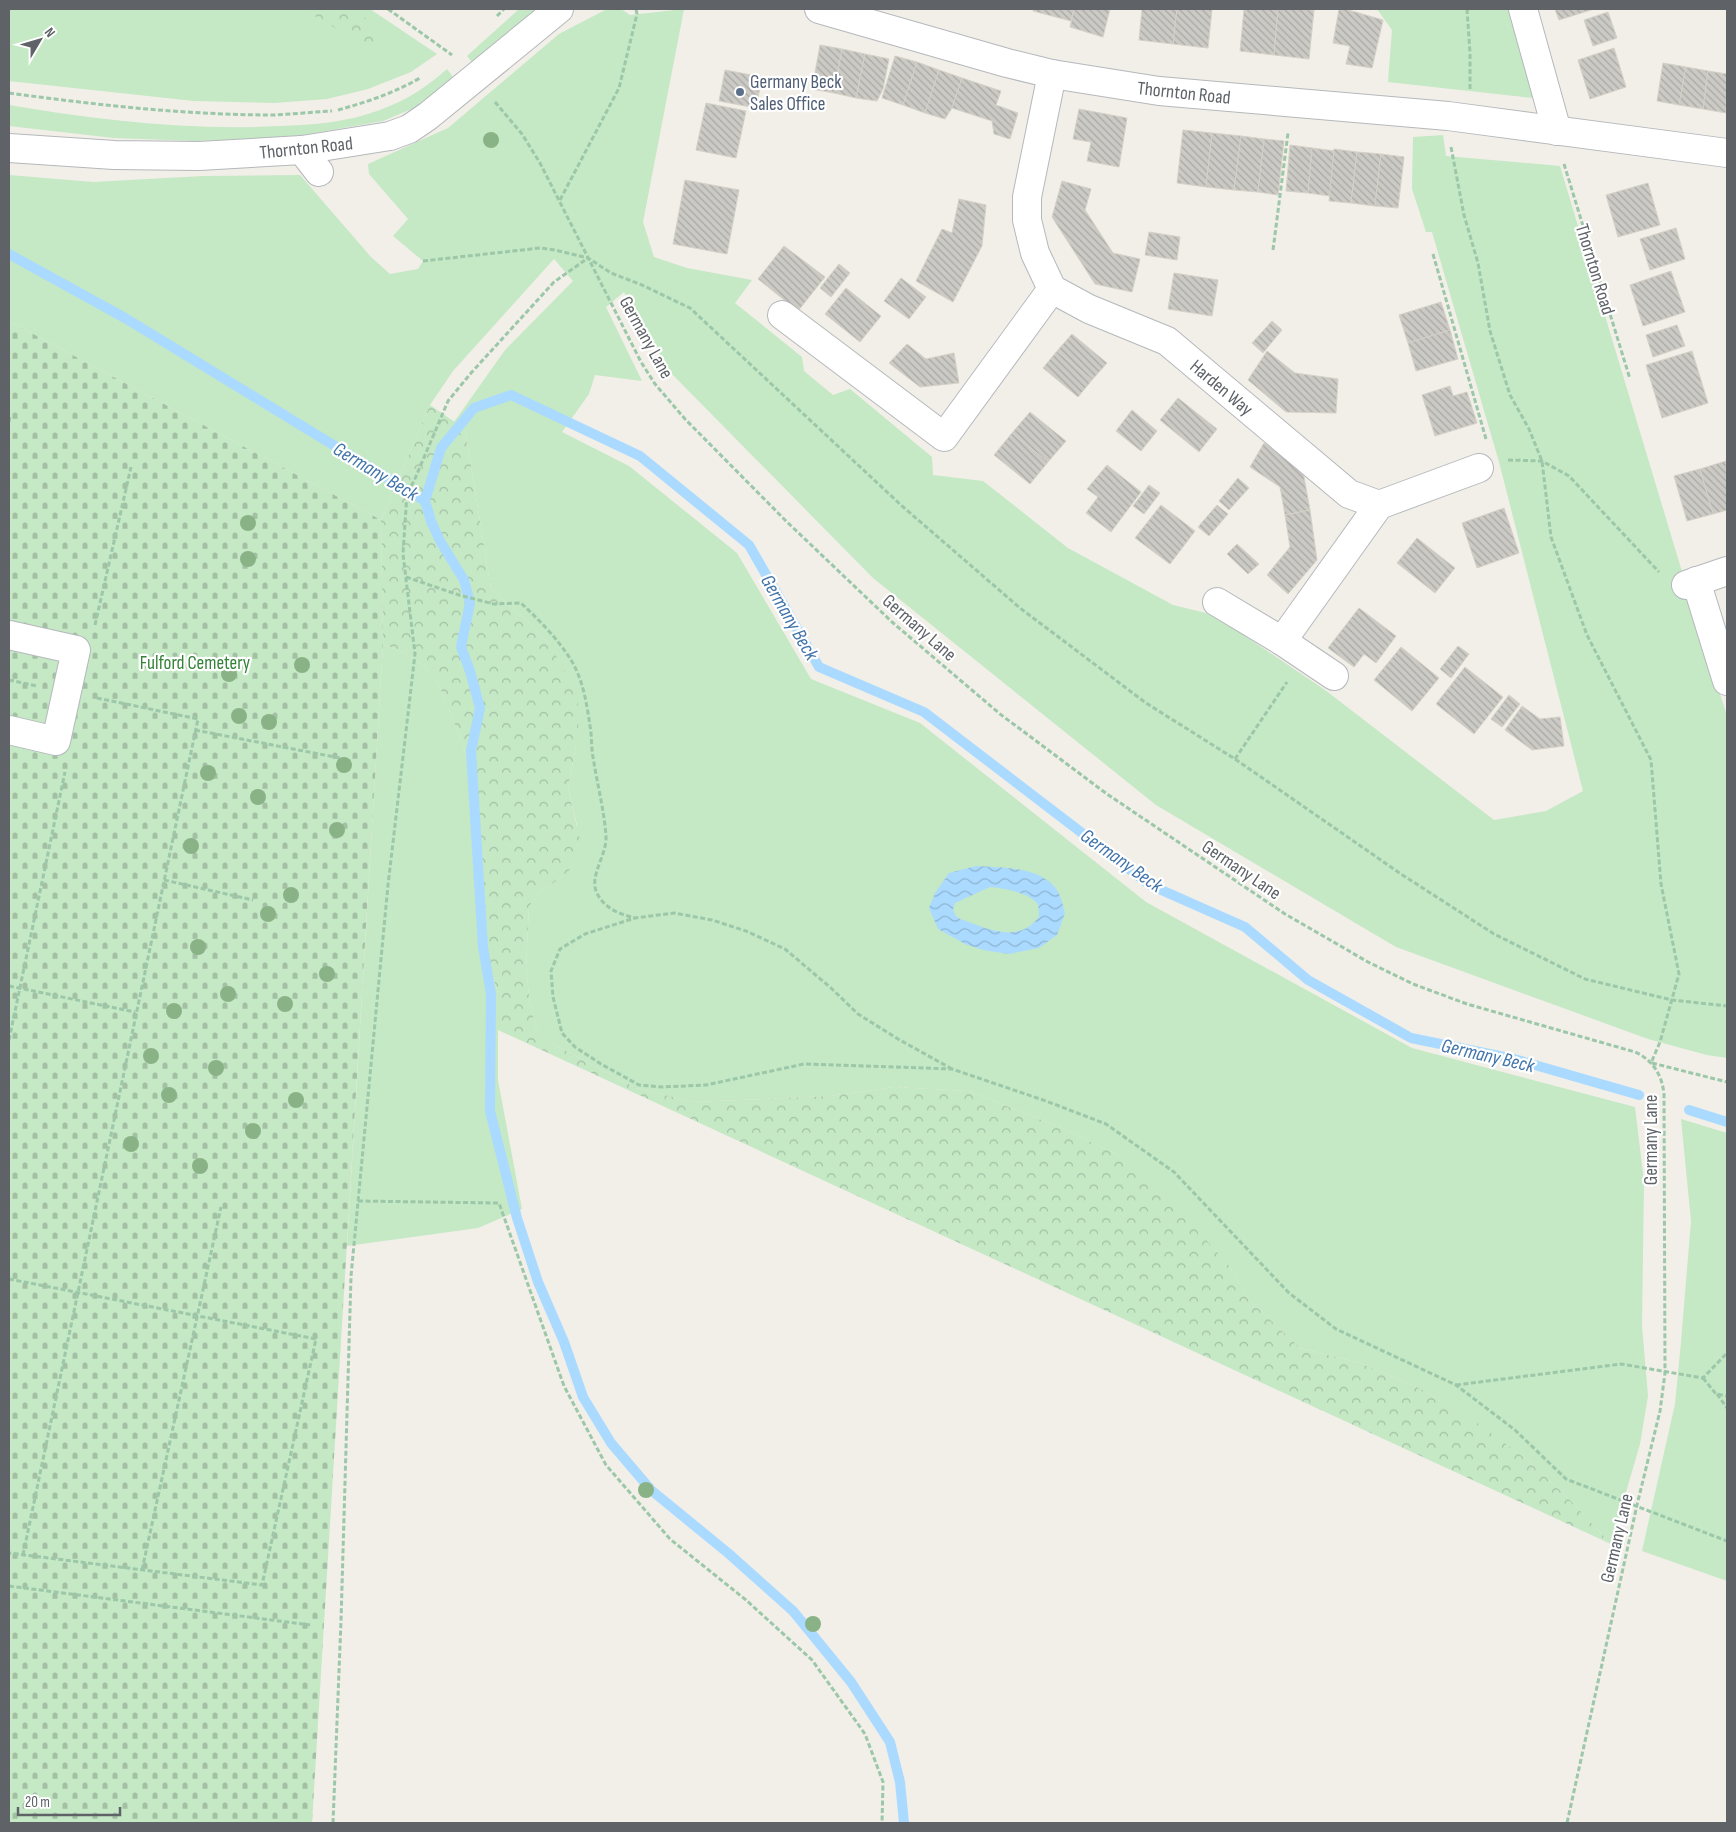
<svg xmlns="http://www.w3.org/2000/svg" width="1736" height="1832" viewBox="0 0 1736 1832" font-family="'Sofia Sans Condensed',sans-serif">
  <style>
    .grass { fill: #c5e8c5 }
    .forest { fill: url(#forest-crowns) }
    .cemetery { fill: url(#cemetery-stones) }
    .water { fill: url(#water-waves); fill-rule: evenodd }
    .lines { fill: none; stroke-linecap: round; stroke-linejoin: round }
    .stream { stroke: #aadaff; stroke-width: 10 }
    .building { fill: url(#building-back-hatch); stroke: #d6d1c6 }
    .minor-casing { stroke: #b5b8bc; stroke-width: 30 }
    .path { stroke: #9cc7a9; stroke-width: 3; stroke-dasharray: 5 2.5; stroke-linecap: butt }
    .minor { stroke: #fff; stroke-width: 28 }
    .tree { fill: #89b387 }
    .service-dot { fill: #5c6f8a; stroke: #fff; stroke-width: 2 }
    .labels { text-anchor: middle; stroke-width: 4.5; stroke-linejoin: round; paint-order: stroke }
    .service-label { font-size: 19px; fill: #4e5e75; stroke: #fff; text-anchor: start }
    .street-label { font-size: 19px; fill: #5f6368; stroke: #fff }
    .park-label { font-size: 19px; fill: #348238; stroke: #fff }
    .water-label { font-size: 20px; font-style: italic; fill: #4174aa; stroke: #fff }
  </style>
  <defs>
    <pattern id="forest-crowns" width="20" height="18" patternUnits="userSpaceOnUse" patternTransform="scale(1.25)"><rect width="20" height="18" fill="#c5e8c5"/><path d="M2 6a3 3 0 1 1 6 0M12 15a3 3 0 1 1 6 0" fill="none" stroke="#a3c0a4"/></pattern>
    <pattern id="cemetery-stones" width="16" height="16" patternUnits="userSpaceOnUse" patternTransform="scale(1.25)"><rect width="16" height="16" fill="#c5e8c5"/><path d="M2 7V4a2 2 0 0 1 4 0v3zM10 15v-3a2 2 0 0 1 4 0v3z" fill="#a3c0a4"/></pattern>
    <pattern id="water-waves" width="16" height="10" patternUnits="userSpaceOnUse" patternTransform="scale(1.25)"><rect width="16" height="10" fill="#aadaff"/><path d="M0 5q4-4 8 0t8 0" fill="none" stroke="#8eb4d2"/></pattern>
    <pattern id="building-back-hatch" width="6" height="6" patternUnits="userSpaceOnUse" patternTransform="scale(1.25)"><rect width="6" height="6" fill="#cccac5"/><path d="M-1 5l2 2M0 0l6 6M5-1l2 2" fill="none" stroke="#a9a8a4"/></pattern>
  </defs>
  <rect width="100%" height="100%" fill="#f1efe8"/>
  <g class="grass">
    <path d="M9,9h361l67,45 -26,18 -43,17 -41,10 -53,4 -80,-2 -185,-20z"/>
    <path d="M519,9h20l-63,58 -9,-11z"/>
    <path d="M607,9h14l9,6 54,-6 -41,213 11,35 33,11 65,12 -17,23 67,54 2,14 29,24 17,-6 82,68 1,18 50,6 85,67 105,57 41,10 111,75 169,130 52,-9 37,-20 -84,-329 -67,-230h-6l-14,-43 1,-52 30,-2 3,21 114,10 126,419 41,131v342l-20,-3 -59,-16 -252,-92 -240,-142 -283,-227 -203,-206 -46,-80 -18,15 36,74 -47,-6 -6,19 -27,38 67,34 108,87 74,126 109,44 226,179 266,146 223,59 9,75 -2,144 6,70 -8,48 -29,100 -39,-42 -43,-41 -57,-41 -53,-32 -59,-25 -60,-15 -52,-49 -18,-32 -114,-113 -52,-25 -95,-38 -75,-4 -65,9 -135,6 -58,-14 -83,-44 -17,-16 -6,-23 -4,-38 3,-61 14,-16 23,-16 11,-49 -9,-37 8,-42 -27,-102 -26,-27 -32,-28 -26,-160 -11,-7 51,-72 68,-69 -19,-22 -101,112 -23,34 -49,115 -372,-199v-146l84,7 110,-6 97,-1 71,82 19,17 28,-5 5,-8 -30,-25 15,-17 -39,-45 -1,-10 80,-36 111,-94z"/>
    <path d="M1377,9h140l25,90 -154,-17 4,-52z"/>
    <path d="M447,69l10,13 -24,18 -50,21 -92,16 -95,4 -82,-3 -105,-12v-21c87,15 183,26 271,21 33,-1 69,-4 100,-16 27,-10 47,-23 67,-41z"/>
    <path d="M383,644l21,9 20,13 15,19 23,57 12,36 9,169 15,46v87l24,129 -44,19 -131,18z"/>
    <path d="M1681,1119l46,14v448l-85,-30 33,-147 6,-62 10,-121z"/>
  </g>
  <g class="forest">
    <path d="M303,9h53l12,12 9,17 -8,7 -27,-13z"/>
    <path d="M430,405l35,24 26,160 32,28 26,27 16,27 15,39 -4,36 -8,42 15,65 -17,21 -23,16 -14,16 -3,61 4,38 6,23 17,16 83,44 58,14 135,-6 65,-9 75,4 95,38 52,25 48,38 66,75 18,32 52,49 60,15 59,25 54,32 56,41 43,41 39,42 -1113,-514v-37l-15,-46 -9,-169 -12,-36 -23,-57 -15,-19 -20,-13 -21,-9 -2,-124z"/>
  </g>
  <path class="cemetery" d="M9,321l372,199 2,124 -71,1179h-303z"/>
  <path class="water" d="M976,866c26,2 64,0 81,24 4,6 6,16 8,23l-8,22 -18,13 -30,6 -26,-4 -18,-6 -27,-15 -9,-21 6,-15 14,-20zM990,887c13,1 42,6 48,18 1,3 1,9 1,12 -22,28 -52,11 -79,2l-4,-3 -3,-6 2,-7z"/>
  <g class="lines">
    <g class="stream">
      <path d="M9,254l116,64 300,183 16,-53 33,-40 37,-13 129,61 109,89 70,122 105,45 226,173 95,42 63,53 103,58 103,21 125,36"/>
      <path d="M425,501l6,20 9,20 24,39 6,23 -9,44 9,24 10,37 -9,43 12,196 8,47 -1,117 27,107 21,64 26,60 19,55 28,46 40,47 77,63 65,58 58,71 39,60 10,40 4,41"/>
      <path d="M1689,1110l38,12"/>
    </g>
  </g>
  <g class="building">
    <path d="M1034,9h40l-3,12 -38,-10z"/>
    <path d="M1074,9h36l-7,28 -33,-10z"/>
    <path d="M1142,9h35l-4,35 -34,-4z"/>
    <path d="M1177,9h35l-4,39 -35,-4z"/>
    <path d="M1244,9h34l-4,46 -34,-4z"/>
    <path d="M1278,9l36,1 -5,49 -35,-4z"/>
    <path d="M1339,9h6l38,11 -11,48 -26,-4 4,-18 -17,-3z"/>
    <path d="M1555,9h39l-35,11z"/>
    <path d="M1608,12l9,26 -24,8 -9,-26z"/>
    <path d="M820,45l22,4 -8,44 -22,-4z"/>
    <path d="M1614,48l12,39 -36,12 -12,-39z"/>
    <path d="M842,49l23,5 -9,44 -22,-5z"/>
    <path d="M865,54l24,5 -6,30 -6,12 -21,-3z"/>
    <path d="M895,56l22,6 -14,43 -21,-7z"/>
    <path d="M917,62l22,8 -14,43 -22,-8z"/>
    <path d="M1663,63l23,4 -7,38 -22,-4z"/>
    <path d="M1686,67l22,4 -5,38 -24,-4z"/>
    <path d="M725,70l37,7 -6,31 -37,-7z"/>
    <path d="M939,70l23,8 -10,30 -7,11 -20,-6z"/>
    <path d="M1708,71l19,3 -1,39 -23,-4z"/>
    <path d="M962,78l39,13 -5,14 22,8 -8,26 -16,-5 -2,-13 -40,-13z"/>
    <path d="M706,103l40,8 -10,47 -40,-8z"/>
    <path d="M1079,109l48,9 -8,49 -32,-6 4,-19 -18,-3z"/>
    <path d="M1183,130l29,3 -6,54 -29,-4z"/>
    <path d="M1212,133l29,3 -7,54 -28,-3z"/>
    <path d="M1241,136l23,3 -6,53 -24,-2z"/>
    <path d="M1264,139l20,2 -6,54 -20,-3z"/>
    <path d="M1290,145l22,3 -4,45 -22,-2z"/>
    <path d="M1312,148l23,3 -5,45 -22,-3z"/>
    <path d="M1334,149l23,3 -6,51 -22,-2z"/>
    <path d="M1357,152l24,2 -6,52 -24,-3z"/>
    <path d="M1381,154l23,3 -6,51 -23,-2z"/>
    <path d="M685,180l54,10 -12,64 -54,-10z"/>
    <path d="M1062,181l29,8 -6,21 28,43 27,6 -8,33 -37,-8 -43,-67z"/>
    <path d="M1648,183l12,42 -42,12 -12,-42z"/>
    <path d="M959,199l27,6 -4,41 -29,56 -37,-21 26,-52 10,4z"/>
    <path d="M1676,228l9,31 -35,11 -10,-31z"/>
    <path d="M1149,232l31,5 -3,23 -32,-5z"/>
    <path d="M784,246l41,31 -27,34 -40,-32z"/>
    <path d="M839,264l11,9 -19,24 -11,-9z"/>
    <path d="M1671,271l14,41 -42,14 -13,-41z"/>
    <path d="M1174,273l44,7 -6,36 -44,-7z"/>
    <path d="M901,278l25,19 -17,22 -25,-18z"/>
    <path d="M846,288l35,28 -21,26 -35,-28z"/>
    <path d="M1441,302l9,28 -42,13 -9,-28z"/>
    <path d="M1272,321l10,9 -19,23 -11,-10z"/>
    <path d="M1677,325l8,21 -32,11 -7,-22z"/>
    <path d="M1450,330l8,29 -42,12 -8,-28z"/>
    <path d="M1072,334l35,29 -15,17 -35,-29z"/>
    <path d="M907,344l19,15 28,-6 5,30 -39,4 -31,-24z"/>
    <path d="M1057,351l35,29 -14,17 -35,-29z"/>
    <path d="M1267,351l28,22 43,6 -2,34 -50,-1 -38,-32z"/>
    <path d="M1692,351l16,52 -46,15 -16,-53z"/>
    <path d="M1450,386l3,10 14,-4 10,31 -42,13 -13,-41z"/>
    <path d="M1178,398l39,31 -18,23 -39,-32z"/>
    <path d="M1132,410l25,21 -16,20 -25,-20z"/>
    <path d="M1030,412l36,29 -18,21 -36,-29z"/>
    <path d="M1012,433l36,29 -18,22 -36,-29z"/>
    <path d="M1264,443l38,23 8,44 -25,5 -5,-28 -30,-20z"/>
    <path d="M1726,461l1,49 -14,4 -13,-45z"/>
    <path d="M1107,465l34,27 -30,40 -25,-19 12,-16 -11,-8z"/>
    <path d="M1700,469l13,45 -26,7 -13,-45z"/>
    <path d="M1238,478l11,10 -20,22 -10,-9z"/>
    <path d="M1149,485l11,8 -16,21 -11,-8z"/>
    <path d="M1161,505l34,26 -25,33 -35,-26z"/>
    <path d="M1217,505l11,9 -19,22 -11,-9z"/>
    <path d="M1504,508l15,45 -42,15 -15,-45z"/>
    <path d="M1310,510l7,50 -29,34 -21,-19 23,-28 -5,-32z"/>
    <path d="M1417,538l38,30 -20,25 -38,-30z"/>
    <path d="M1237,544l22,20 -11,10 -21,-20z"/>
    <path d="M1359,608l37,28 -20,27 -12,-9 -10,13 -26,-19z"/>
    <path d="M1458,646l11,8 -18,24 -11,-9z"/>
    <path d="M1401,647l38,31 -27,33 -38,-31z"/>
    <path d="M1465,667l38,30 -29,37 -38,-30z"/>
    <path d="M1509,695l11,9 -18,23 -11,-8z"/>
    <path d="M1522,706l18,13 20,-2 4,29 -32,4 -27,-20z"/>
  </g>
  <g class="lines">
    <g class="minor-casing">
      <g id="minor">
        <path d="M819,9l188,54 45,11 107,17 289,25 279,37"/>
        <path d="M1523,9l34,122"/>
        <path d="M1052,74l-25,123v23l8,33 17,36 37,20 78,32 182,153 30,11 100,-37"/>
        <path d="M9,148l105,7 85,1 103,-6 88,-14 19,-7 19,-13 131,-107"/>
        <path d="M302,150l17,22"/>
        <path d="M782,315l162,122 108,-148"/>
        <path d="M1696,581l31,100"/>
        <path d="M1686,585l41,-14"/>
        <path d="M1217,602l65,39 52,35"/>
        <path d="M9,635l67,15 -20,91 -47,-11"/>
        <path d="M1282,641l97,-136"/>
      </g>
    </g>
    <g class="path">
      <path d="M388,9l64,46"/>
      <path d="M1467,9l3,44v36"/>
      <path d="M497,16l7,-7"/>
      <path d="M9,93c88,12 177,22 266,22 19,-1 38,-3 57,-4"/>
      <path d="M495,102l27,32 18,29 101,199 14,22 30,35 101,102 106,101 108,92 107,80 178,120 83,48 45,22 54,20 168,48c18,8 27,23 29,42l1,279 -5,38 -23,94 -70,318"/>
      <path d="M338,110c29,-8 56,-17 82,-32"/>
      <path d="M1451,147l13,68 14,48 12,68 20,64 19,34 13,32 9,76 36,98 64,125 10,124 18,90 -19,68 -9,21"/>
      <path d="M1564,164l66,215"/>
      <path d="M560,200l59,-112 18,-74 -1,-5"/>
      <path d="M1273,250l15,-117"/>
      <path d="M1433,254l53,185"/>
      <path d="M423,261l117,-13 15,2 33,8 23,15 31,12 48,23 212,198 118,102 126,95 89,56 166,115 93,60 91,45 87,21 55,6"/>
      <path d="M9,422l1,-7"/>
      <path d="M1508,460l34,1 27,15 90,96"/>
      <path d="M406,577l53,18 35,9 27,-1c18,17 37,36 50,57 12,19 16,45 19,66 2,10 1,21 3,31 4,26 11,52 13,79 1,19 -16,38 -10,55 7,17 23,23 39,27"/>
      <path d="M95,625l36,-158"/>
      <path d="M9,680l28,6"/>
      <path d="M195,730l150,29"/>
      <path d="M1235,759l52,-77"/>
      <path d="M164,880l89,20"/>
      <path d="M9,986l126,26"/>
      <path d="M9,1040l56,-268"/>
      <path d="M1652,1063l75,19"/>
      <path d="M952,1069l-54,-30 -40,-25 -27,-26 -46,-39 -39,-18 -34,-11 -38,-7 -39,5 -50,16 -25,15 -9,22 2,26 9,36 13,14 26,17 38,21 23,2 44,-2 98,-21 148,5 94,32 60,23 68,48 115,121 47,36 120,56 59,45 51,49 161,62"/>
      <path d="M358,1201l141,2 65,183 42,79 64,74 76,61 66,60 53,74 18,48 -1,41"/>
      <path d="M9,1279l307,60 -54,246 -253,-32"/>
      <path d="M1703,1378l13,16 11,2"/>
      <path d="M1456,1385l165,-21 82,14 24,-25"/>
      <path d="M1717,1394l10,14"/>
      <path d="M23,1555l175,-836 -101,-21"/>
      <path d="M142,1570l79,-363"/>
      <path d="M9,1586l301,39"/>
      <path d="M333,1823l8,-202 10,-345 37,-391 27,-231 -12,-100 4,-61 7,-12 34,-80 23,-28 83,-91 34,-24"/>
    </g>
    <use href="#minor" class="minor"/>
  </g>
  <g class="tree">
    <circle cx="491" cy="140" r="8"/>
    <circle cx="248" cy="523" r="8"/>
    <circle cx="248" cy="559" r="8"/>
    <circle cx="302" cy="665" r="8"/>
    <circle cx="229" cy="674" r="8"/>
    <circle cx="239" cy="716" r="8"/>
    <circle cx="269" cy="722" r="8"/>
    <circle cx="344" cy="765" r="8"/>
    <circle cx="208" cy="773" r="8"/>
    <circle cx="258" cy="797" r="8"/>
    <circle cx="337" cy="830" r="8"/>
    <circle cx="191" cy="846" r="8"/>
    <circle cx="291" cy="895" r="8"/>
    <circle cx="268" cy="914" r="8"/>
    <circle cx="198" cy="947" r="8"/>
    <circle cx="327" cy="974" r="8"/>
    <circle cx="228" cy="994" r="8"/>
    <circle cx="285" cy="1004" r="8"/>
    <circle cx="174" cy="1011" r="8"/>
    <circle cx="151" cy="1056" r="8"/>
    <circle cx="216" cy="1068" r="8"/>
    <circle cx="169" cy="1095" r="8"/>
    <circle cx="296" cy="1100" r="8"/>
    <circle cx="253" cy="1131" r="8"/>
    <circle cx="131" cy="1144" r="8"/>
    <circle cx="200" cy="1166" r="8"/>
    <circle cx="646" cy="1490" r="8"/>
    <circle cx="813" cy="1624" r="8"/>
  </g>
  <circle class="service-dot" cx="740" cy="92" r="5"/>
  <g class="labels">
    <g class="service-label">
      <text x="750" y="88">Germany Beck<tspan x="750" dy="22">Sales Office</tspan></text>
    </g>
    <g class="street-label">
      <text transform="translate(1184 92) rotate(6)" y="7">Thornton Road</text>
      <text transform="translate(306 147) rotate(-6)" y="7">Thornton Road</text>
      <text transform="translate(1596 269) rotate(73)" y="7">Thornton Road</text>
      <text transform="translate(647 337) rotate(61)" y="7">Germany Lane</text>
      <text transform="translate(1222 387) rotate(40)" y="7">Harden Way</text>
      <text transform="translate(920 627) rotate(41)" y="7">Germany Lane</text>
      <text transform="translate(1242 869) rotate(34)" y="7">Germany Lane</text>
      <text transform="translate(1650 1140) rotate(-90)" y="7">Germany Lane</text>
      <text transform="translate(1616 1538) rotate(-77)" y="7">Germany Lane</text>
    </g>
    <g class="park-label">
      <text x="195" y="669">Fulford Cemetery</text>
    </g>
    <g class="water-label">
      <text transform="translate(376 471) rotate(31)" y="7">Germany Beck</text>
      <text transform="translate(790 617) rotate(60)" y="7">Germany Beck</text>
      <text transform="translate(1122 860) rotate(35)" y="7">Germany Beck</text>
      <text transform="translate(1488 1055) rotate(13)" y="7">Germany Beck</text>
    </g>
  </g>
  <rect width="1736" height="1832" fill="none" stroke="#5f6368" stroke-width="20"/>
  <g transform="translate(40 40) rotate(52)" stroke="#ffffff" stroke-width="4" paint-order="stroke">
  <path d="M0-4L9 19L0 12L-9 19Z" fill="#5f6368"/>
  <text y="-8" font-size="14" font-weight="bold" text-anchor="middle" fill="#5f6368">N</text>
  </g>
  <path d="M18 1807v8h102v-8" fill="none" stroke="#5f6368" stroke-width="2.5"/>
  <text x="25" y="1807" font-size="15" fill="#5f6368" stroke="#ffffff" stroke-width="4" paint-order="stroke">20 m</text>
</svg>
